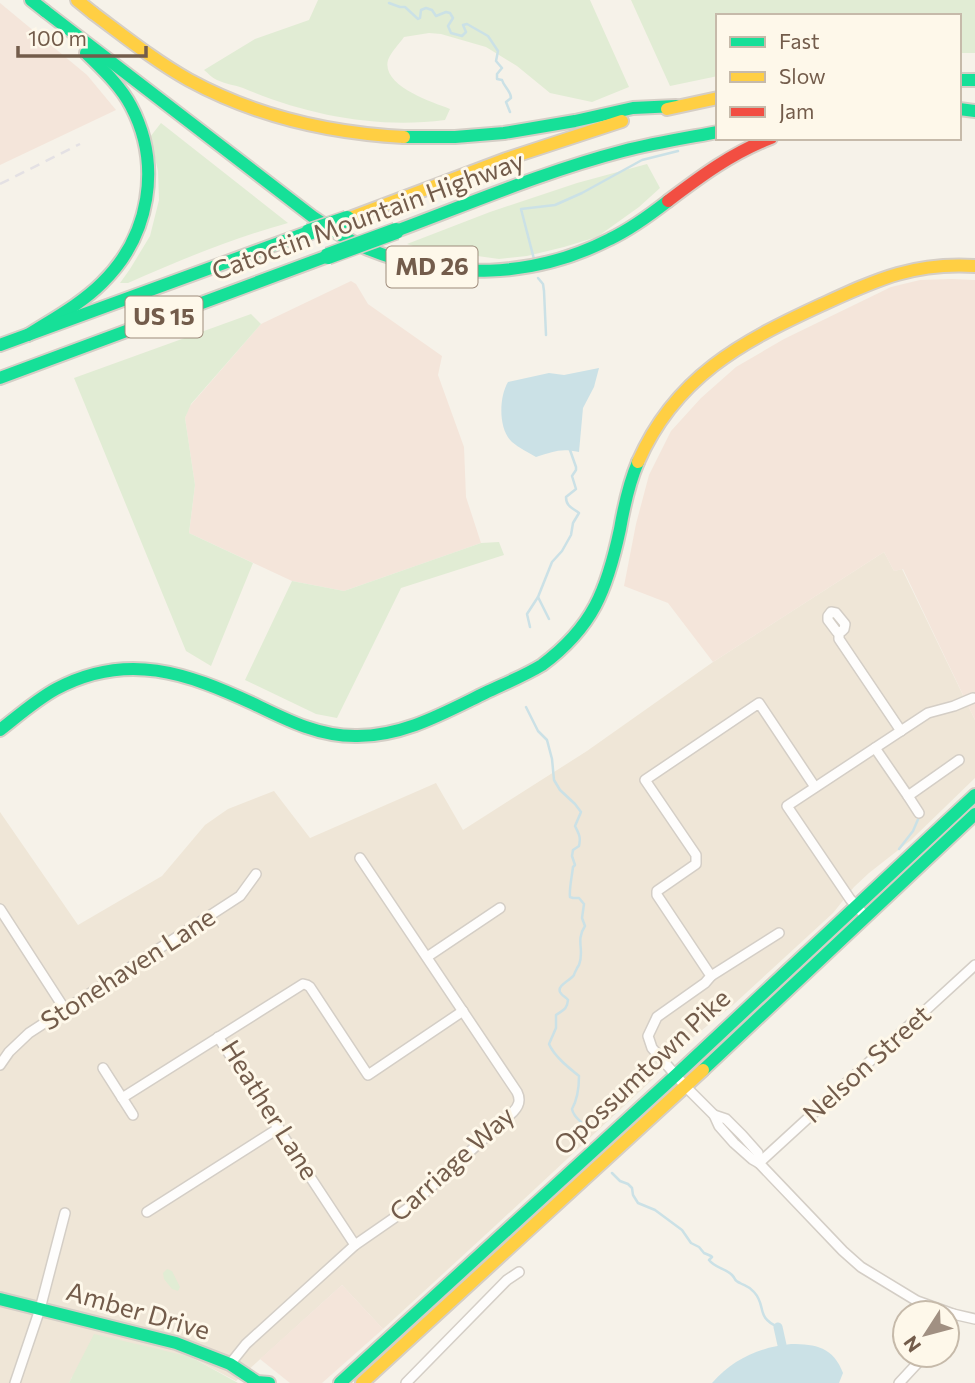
<svg xmlns="http://www.w3.org/2000/svg" width="975" height="1383" font-family="Commissioner,sans-serif">
	<rect width="100%" height="100%" fill="#f6f2e9"/>
	<!-- residential -->
	<path fill="#efe6d7" d="M884 552 894 571 902 569 975 720V778L911 840 869 873 854 887 833 913 733 1005 676 1051 653 1079 495 1226 383 1329 342 1285 236 1381 191 1357 72 1377 69 1383H0V812L78 925 162 876 205 825 228 809 274 791 310 838 436 783 463 830 587 751 713 662Z"/>
	<!-- commercial -->
	<g fill="#f4e5da">
		<path d="M0 3 87 75 116 110 0 165Z"/>
		<path d="M952 279 975 280V720L903 569 894 571 884 552 713 662 668 603 624 586 636 524 649 475 671 431 701 398 736 367 784 339 891 287 920 280Z"/>
		<path d="M351 281 356 284 368 304 442 356 438 375 464 447 466 497 481 543 344 591 292 581 189 533 195 485 185 418 189 407 261 324Z"/>
		<path d="M342 1285 383 1329 322 1383H290L260 1359Z"/>
	</g>
	<!-- green -->
	<g fill="#e1ecd4">
		<path d="M318 0H590L629 87 592 102 550 93 517 66 486 47 441 34 429 33 404 37C399 44 391 52 388 60 381 86 432 102 450 109L445 120C377 129 306 115 243 88 235 85 225 84 217 80 212 78 208 73 204 70L255 39 309 20Z"/>
		<path d="M631 0H975V53H959V16H718V76L670 86Z"/>
		<path d="M161 123 288 223C233 238 180 260 128 283H120L130 269 150 236 159 200 158 171 150 137Z"/>
		<path d="M647 164 660 188 639 207 597 237 564 247 527 256 499 259 420 248 407 244 490 212 577 183Z"/>
		<path d="M251 314 261 324 191 404 185 418 195 485 189 533 253 563 211 666 186 651 74 378Z"/>
		<path d="M499 542 504 555 401 588 337 718 316 714 245 680 292 581 344 591 481 543Z"/>
		<path d="M167 1269 172 1271 180 1287 178 1291 172 1289 164 1279 163 1273Z"/>
		<path d="M94 1334 191 1357 238 1383H69Z"/>
	</g>
	<!-- water -->
	<g fill="#cbe1e6">
		<path d="M599 368 594 387 583 408 579 452C559 448 554 452 536 457 528 452 519 448 512 442 498 429 499 397 508 382L549 373 564 375Z"/>
		<path d="M791 1344C816 1344 833 1347 843 1373L839 1383H712C733 1359 760 1347 791 1344Z"/>
	</g>
	<g fill="none" stroke-linecap="round" stroke-linejoin="round">
		<!-- stream -->
		<g stroke="#cbe1e6" stroke-width="2.5">
			<path d="M389 3 400 7H405L418 19 420 18 421 10 426 8 432 10 436 16 446 12 450 13 453 18 448 26 451 33 462 36 466 32 463 25 467 24 488 36 498 51 496 61 502 68 497 74V79L502 80C504 87 511 91 511 98L506 102 510 112"/>
			<path d="M534 259 521 209 555 205 582 193 642 160 678 151"/>
			<path d="M538 278 543 284 544 291 546 335"/>
			<path d="M538 597 549 619"/>
			<path d="M530 627 527 614 538 597 552 562 562 551 571 535 573 523 579 513C573 508 566 507 566 497L576 489 572 476 576 470V467L570 450"/>
			<path d="M526 707 538 731 547 740 552 759 554 780 560 790 575 804 581 812 575 826C579 834 581 837 579 846L573 850 572 856 575 865 573 867C572 876 569 889 570 897L573 898H579L584 904 582 918 585 926C575 941 585 950 579 965 578 966 574 974 574 975 571 980 557 985 560 992 562 996 566 997 568 1000 567 1010 563 1010 556 1015V1028L549 1044C554 1056 569 1068 579 1076 579 1087 577 1100 572 1109 574 1120 585 1122 589 1132"/>
			<path d="M899 849 913 831 919 817"/>
			<path d="M612 1173 620 1181 628 1184 632 1188 633 1195 638 1203 655 1210 682 1230 691 1243 699 1247 704 1253 711 1256 712 1257 709 1260C715 1268 725 1268 732 1275 737 1280 733 1280 740 1283 745 1286 749 1286 754 1292 767 1306 755 1317 778 1327"/>
		</g>
		<!-- canal -->
		<path stroke="#cbe1e6" stroke-width="9" d="M778 1327 782 1345"/>
		<!-- street casing -->
		<g stroke="#d4cec6" stroke-width="12">
			<g id="street">
				<path d="M831 612 836 613 845 624 844 629 842 631 837 632 828 620V616Z"/>
				<path d="M839 632V639L901 731"/>
				<path d="M875 748 908 796 959 760"/>
				<path d="M815 787 759 703 645 780 696 855V864L657 891V895L711 976 705 983 657 1017 648 1036 652 1048 686 1087 714 1115 719 1126 734 1143 752 1159 759 1163 843 1251 861 1267 917 1301 953 1314 947 1325"/>
				<path d="M908 796 919 813"/>
				<path d="M0 909 64 1008"/>
				<path d="M866 917 850 899 787 806 928 713 954 706 973 698"/>
				<path d="M427 957 500 908"/>
				<path d="M711 976 779 933"/>
				<path d="M218 1037 355 1245"/>
				<path d="M0 1065 9 1052 29 1033 240 896 256 874"/>
				<path d="M103 1068 133 1115"/>
				<path d="M122 1098 303 984 307 985 310 987 368 1075 463 1011"/>
				<path d="M714 1115 726 1119 742 1135 758 1153 759 1163"/>
				<path d="M759 1163 975 965"/>
				<path d="M147 1212 279 1128"/>
				<path d="M953 1314 975 1319"/>
				<path d="M230 1364 246 1344 355 1245 407 1209 513 1112C519 1106 521 1100 517 1092L360 858"/>
				<path d="M15 1383 40 1309 65 1213"/>
				<path d="M406 1383 507 1280 519 1272"/>
				<path d="M899 1383 925 1355"/>
			</g>
		</g>
		<!-- fast casing -->
		<g stroke="#d5cec6" stroke-width="16">
			<g id="fast">
				<path d="M31 0 45 11"/>
				<path d="M45 11 313 217C331 229 348 241 368 249 447 281 534 278 610 239 631 229 650 215 668 201"/>
				<path d="M959 80H975"/>
				<path d="M959 109 975 111"/>
				<path d="M404 137H455L504 133 575 121 633 108 676 106"/>
				<path d="M396 231C471 203 546 171 623 151 654 143 686 138 718 132"/>
				<path d="M28 335C53 319 81 304 102 283 150 236 162 165 131 106 120 85 102 69 86 53"/>
				<path d="M0 345 309 232"/>
				<path d="M0 378 328 256"/>
				<path d="M0 730C18 716 36 700 56 689 127 651 187 673 254 704 287 720 318 736 355 736 402 737 444 713 485 693 504 684 524 676 542 665 593 627 607 590 620 529 624 506 629 483 638 462"/>
				<path d="M703 1070 975 814"/>
				<path d="M0 1299 176 1343 230 1364 257 1382 269 1383"/>
				<path d="M340 1383 676 1075 975 795"/>
			</g>
		</g>
		<!-- slow casing -->
		<g stroke="#d5cec6" stroke-width="16">
			<g id="slow">
				<path d="M77 0 93 13"/>
				<path d="M93 13C124 36 155 61 189 80 255 116 329 133 404 137"/>
				<path d="M667 109 718 98"/>
				<path d="M347 219 506 159 622 121"/>
				<path d="M638 462C675 377 741 342 821 305 876 280 913 262 975 266"/>
				<path d="M362 1383 703 1070"/>
			</g>
		</g>
		<!-- jam casing -->
		<g stroke="#d5cec6" stroke-width="16">
			<path id="jam" d="M668 201C701 176 732 153 771 138"/>
		</g>
		<!-- street -->
		<use href="#street" stroke="#fefdfc" stroke-width="9"/>
		<!-- fast -->
		<use href="#fast" stroke="#16e098" stroke-width="12"/>
		<!-- slow -->
		<use href="#slow" stroke="#ffcf43" stroke-width="12"/>
		<!-- jam -->
		<use href="#jam" stroke="#f24e42" stroke-width="12"/>
		<!-- rail -->
		<path stroke="#e4e1e4" stroke-width="2.5" stroke-dasharray="10 7" stroke-linecap="butt" d="M0 184 80 144"/>
		<!-- fast-bridge casing -->
		<g stroke="#d5cdc5" stroke-width="19" stroke-linecap="butt">
			<g id="fast-bridge">
				<path d="M309 232 347 219"/>
				<path d="M328 256 396 231"/>
			</g>
		</g>
		<!-- fast-bridge -->
		<use href="#fast-bridge" stroke="#16e098" stroke-width="16"/>
	</g>
	<g text-anchor="middle" stroke-width="6" stroke-linejoin="round" paint-order="stroke">
		<!-- shield labels -->
		<g fill="#fef8ea" stroke="#9d8b7b" stroke-width="2">
			<rect x="386.5" y="246.5" width="91" height="41" rx="5"/>
			<rect x="125.5" y="296.5" width="77" height="41" rx="5"/>
		</g>
		<g font-size="24" font-weight="bold" fill="#735c4b">
			<text x="432" y="275">MD 26</text>
			<text x="164" y="325">US 15</text>
		</g>
		<!-- street labels -->
		<g font-size="26" fill="#735c4b" stroke="#fef8ea">
			<text transform="translate(368 216) rotate(-20)" y="9">Catoctin Mountain Highway</text>
			<text transform="translate(128 969) rotate(-33)" y="9">Stonehaven Lane</text>
			<text transform="translate(867 1064) rotate(-42)" y="9">Nelson Street</text>
			<text transform="translate(642 1072) rotate(-43)" y="9">Opossumtown Pike</text>
			<text transform="translate(270 1110) rotate(58)" y="9">Heather Lane</text>
			<text transform="translate(452 1164) rotate(-42)" y="9">Carriage Way</text>
			<text transform="translate(138 1311) rotate(16)" y="9">Amber Drive</text>
		</g>
	</g>
	<!-- legend -->
	<rect x="716" y="14" width="245" height="126" fill="#fef8ea" stroke="#c6baaa" stroke-width="2"/>
	<rect x="730" y="37" width="35" height="10" fill="#16e098" stroke="#c6baaa" stroke-width="2"/>
	<text x="779" y="49" font-size="21" fill="#735c4b">Fast</text>
	<rect x="730" y="72" width="35" height="10" fill="#ffcf43" stroke="#c6baaa" stroke-width="2"/>
	<text x="779" y="84" font-size="21" fill="#735c4b">Slow</text>
	<rect x="730" y="107" width="35" height="10" fill="#f24e42" stroke="#c6baaa" stroke-width="2"/>
	<text x="779" y="119" font-size="21" fill="#735c4b">Jam</text>
	<!-- north arrow -->
	<g transform="translate(926 1334) rotate(234)"><circle r="33" fill="#fef8ea" stroke="#c6baaa" stroke-width="2"/>
	<path d="M0-5L12 26L0 18L-12 26Z" fill="#a19082"/>
	<text y="-10" font-size="19" font-weight="bold" text-anchor="middle" fill="#735c4b">N</text>
	</g>
	<!-- scale -->
	<path d="M18 46v10h128v-10" fill="none" stroke="#735c4b" stroke-width="3.5"/>
	<text x="28" y="46" font-size="21" fill="#735c4b" stroke="#fef8ea" stroke-width="5" paint-order="stroke">100 m</text>
</svg>
